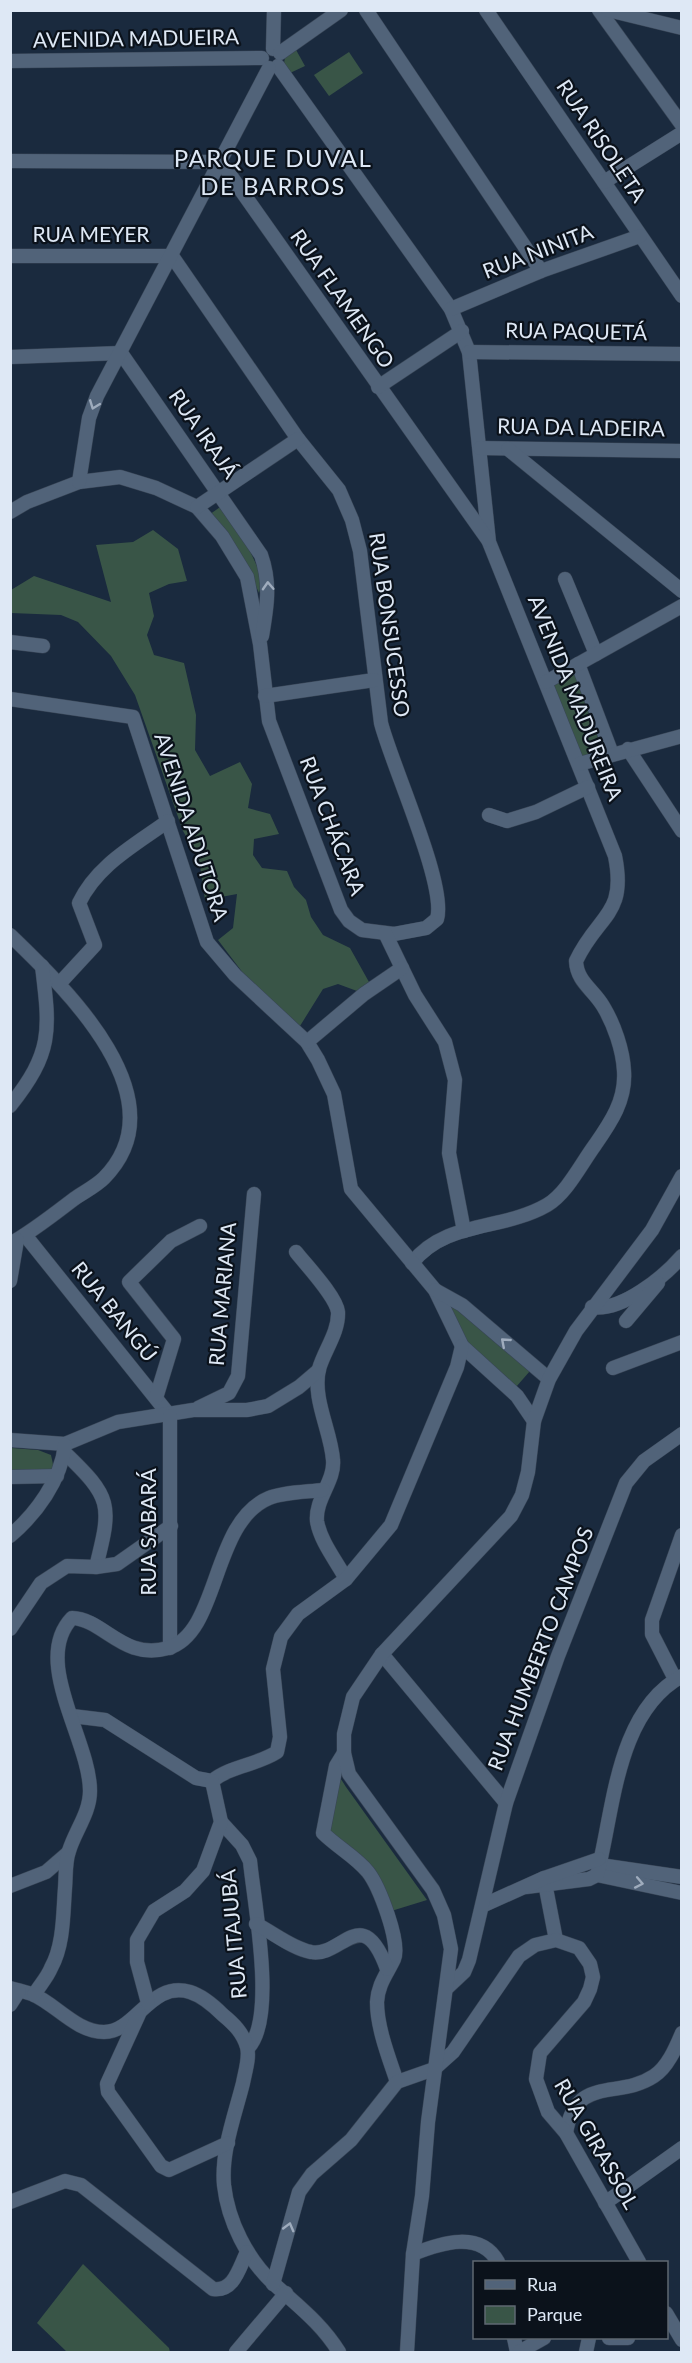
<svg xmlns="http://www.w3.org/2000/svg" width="692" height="2363" font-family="Lato,sans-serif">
	<rect width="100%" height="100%" fill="#1a2a3e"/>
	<!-- green -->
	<g fill="#395547">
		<path d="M295 48 305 66 290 73 284 63 286 52Z"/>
		<path d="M349 52 363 73 329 96 314 75Z"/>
		<path d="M223 505 242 534 263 579 259 593 241 554 206 517Z"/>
		<path d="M153 530 178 549 187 581 169 584 149 593 154 616 147 635 154 655 184 663 196 715 195 750 210 776 240 762 252 784 248 808 270 814 279 834 254 839 253 855 262 868 287 871 294 887 306 900 311 917 323 935 350 948 369 982 357 991 338 984 323 989 300 1026 246 977 218 940 233 928 237 894 205 900 199 859 183 831 135 695 111 656 78 622 61 615 11 613V590L34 576 111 602 96 545 133 542Z"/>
		<path d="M577 666 609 752 580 761 549 682Z"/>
		<path d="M447 1306 455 1308 530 1371 516 1387 465 1345Z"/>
		<path d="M11 1448 38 1450 51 1455 54 1469 49 1472H11Z"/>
		<path d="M339 1776 346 1787 427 1900 388 1912 380 1884 324 1828Z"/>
		<path d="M83 2264 169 2348 170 2352H67L37 2323Z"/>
	</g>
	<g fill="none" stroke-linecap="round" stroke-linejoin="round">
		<!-- minor casing -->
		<g stroke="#384556" stroke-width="15">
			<g id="minor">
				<path d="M366 10 541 271"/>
				<path d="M486 10 682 296"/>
				<path d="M599 10 682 125"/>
				<path d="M608 10 682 28"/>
				<path d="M273 49 274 10"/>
				<path d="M280 53 341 10"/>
				<path d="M10 61 262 58"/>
				<path d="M278 66 451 309 469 352 489 542 615 856C627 916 598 914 576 961 577 982 593 989 603 1006 614 1024 623 1050 624 1071 626 1100 611 1122 595 1145 581 1164 567 1193 547 1205 502 1231 446 1220 412 1263"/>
				<path d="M10 161 221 162 488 540"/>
				<path d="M604 182 682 133"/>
				<path d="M10 256H172L298 439 339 490 352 520 360 551 381 723C392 766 447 885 437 919L426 928 394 934 362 930 349 921 341 910 269 721 260 644 247 577 222 536 197 507 156 488 120 477 79 482 27 502 10 512"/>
				<path d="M451 309 541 271 640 236"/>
				<path d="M469 352 682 354"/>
				<path d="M10 357 121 353 261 555C271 583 267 607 262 636"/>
				<path d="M378 387 462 331"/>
				<path d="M480 448 682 451"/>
				<path d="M508 449 682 591"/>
				<path d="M79 482 89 418 97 396 269 68"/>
				<path d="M197 507 298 439"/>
				<path d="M565 579 596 654"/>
				<path d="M10 642 43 646"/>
				<path d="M578 664 612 754"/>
				<path d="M546 682 682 606"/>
				<path d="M265 696 374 680"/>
				<path d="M10 699 133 717 207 942 235 975 307 1042 318 1060 334 1094 351 1189 435 1290 462 1346 517 1396 534 1421"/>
				<path d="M628 749 682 831"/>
				<path d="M579 764 682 736"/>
				<path d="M489 815 507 821 536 812 588 787"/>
				<path d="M385 933 415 995 445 1042 455 1080 449 1153 464 1231"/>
				<path d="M10 935C65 988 182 1099 104 1178 96 1186 84 1192 74 1199 53 1215 33 1231 10 1244"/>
				<path d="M59 984 95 945 79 903C97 865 135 845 168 821"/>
				<path d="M307 1042 364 994 402 968"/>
				<path d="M10 1106C53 1052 50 1031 42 966"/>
				<path d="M25 1235 170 1416"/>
				<path d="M296 1252C306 1265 336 1296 338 1312 339 1332 324 1351 319 1369 312 1399 331 1431 333 1460 335 1481 315 1499 317 1521 320 1541 337 1562 346 1579"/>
				<path d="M10 1281 17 1240"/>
				<path d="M435 1290 462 1305 549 1379"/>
				<path d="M592 1307C621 1312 664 1277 682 1256"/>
				<path d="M626 1321 658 1283"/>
				<path d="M613 1368 682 1342"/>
				<path d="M156 1398 174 1339 129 1282 171 1241 200 1226"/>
				<path d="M198 1408 229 1393 238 1376 254 1194"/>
				<path d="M10 1440 65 1444 118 1422 193 1410H247L268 1406 299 1387 319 1370"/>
				<path d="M64 1452C112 1498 112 1504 96 1567"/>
				<path d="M10 1477 57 1476"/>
				<path d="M10 1536C36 1514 61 1480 65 1445"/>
				<path d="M10 1629 41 1583 67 1566 96 1567 117 1564 171 1526"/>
				<path d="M170 1648V1416"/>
				<path d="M382 1654 506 1803"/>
				<path d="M675 1679 652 1634V1620L682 1535"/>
				<path d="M72 1716 105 1720 196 1778 212 1781C230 1766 257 1765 277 1752L280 1737 273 1669 281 1637 298 1614 346 1579 391 1525 457 1367 462 1346"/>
				<path d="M344 1753 336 1766 323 1833C337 1847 356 1857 368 1872 379 1886 401 1943 394 1959 387 1974 378 1984 377 2002 377 2028 389 2058 397 2082"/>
				<path d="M221 1822 242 1845 250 1861C254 1903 277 2019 248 2048"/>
				<path d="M600 1865 682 1877"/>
				<path d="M597 1875 682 1893"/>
				<path d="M544 1878 556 1940"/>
				<path d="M10 1886 46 1872 68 1853"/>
				<path d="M526 1887 589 1879 597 1875C614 1810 616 1712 682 1676"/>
				<path d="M484 1905 544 1878 599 1859"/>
				<path d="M256 1924C272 1932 293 1949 311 1952 342 1958 362 1901 387 1969"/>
				<path d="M448 1987 464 1972 469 1960 506 1803 558 1656 626 1483 644 1461 682 1434"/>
				<path d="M10 1988C18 1990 25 1992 32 1994 56 2004 76 2032 104 2032 136 2032 151 1980 190 1992 203 1996 214 2006 223 2015 234 2024 243 2033 247 2047 250 2057 245 2072 243 2083 235 2115 221 2151 224 2185 228 2221 247 2259 274 2284 298 2306 322 2324 339 2352"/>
				<path d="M34 1995C39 1986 47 1978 51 1968 64 1945 63 1913 65 1888 66 1876 65 1862 69 1851 75 1831 90 1813 90 1791 90 1740 31 1661 72 1618 104 1619 123 1661 168 1648 220 1633 211 1522 269 1498 284 1492 306 1492 323 1490"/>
				<path d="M148 2003 137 1962V1940L154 1911 185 1891 203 1871 221 1822 212 1781"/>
				<path d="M10 2005 19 1991"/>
				<path d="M139 2014 107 2084 108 2092 161 2166 169 2170 228 2143"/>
				<path d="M566 2133C576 2074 618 2100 654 2076 668 2067 676 2047 682 2033"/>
				<path d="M10 2202 65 2181 81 2185 213 2289C234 2292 239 2268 247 2252"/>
				<path d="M605 2203 682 2148"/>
				<path d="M413 2254C441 2243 480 2230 498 2262"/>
				<path d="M273 2284 299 2192 312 2174 351 2140 397 2082 434 2069 453 2052 519 1956 535 1945 556 1940 579 1948 590 1964 593 1977 590 1989 584 2002 540 2053 536 2079 548 2112 566 2133 639 2262"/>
				<path d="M666 2313 682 2340"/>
				<path d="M514 2338 517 2352"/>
				<path d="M609 2338H628"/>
				<path d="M236 2352 286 2293"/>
				<path d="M407 2352 413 2254 422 2196 428 2122 451 1949 444 1915 433 1890 349 1774 344 1753V1734L353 1697 382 1654 511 1516 522 1495 528 1472 534 1421 549 1379 576 1331 652 1230 682 1176"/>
				<path d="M519 2352 544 2338"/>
				<path d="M586 2352 589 2338"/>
			</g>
		</g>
		<!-- minor -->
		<use href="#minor" stroke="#516379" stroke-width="14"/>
	</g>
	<!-- one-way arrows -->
	<defs><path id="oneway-chevron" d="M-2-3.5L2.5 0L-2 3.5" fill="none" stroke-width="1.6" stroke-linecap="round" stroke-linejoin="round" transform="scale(1.5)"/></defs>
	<g stroke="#9facbd">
		<use href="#oneway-chevron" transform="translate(94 405) rotate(111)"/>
		<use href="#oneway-chevron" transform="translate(268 586) rotate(-93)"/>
		<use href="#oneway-chevron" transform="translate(505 1342) rotate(-139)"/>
		<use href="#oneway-chevron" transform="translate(639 1883) rotate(11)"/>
		<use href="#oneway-chevron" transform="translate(289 2227) rotate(-75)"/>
	</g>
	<g text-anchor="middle" stroke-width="4.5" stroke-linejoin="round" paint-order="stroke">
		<!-- street labels -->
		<g font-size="21" fill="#dee8f5" stroke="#0b121b">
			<text transform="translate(136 39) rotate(-1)" y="7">AVENIDA MADUEIRA</text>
			<text transform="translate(601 141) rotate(56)" y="7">RUA RISOLETA</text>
			<text x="91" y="242">RUA MEYER</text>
			<text transform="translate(538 252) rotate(-21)" y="7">RUA NINITA</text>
			<text transform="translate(342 299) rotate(55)" y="7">RUA FLAMENGO</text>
			<text transform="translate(576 332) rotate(1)" y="7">RUA PAQUETÁ</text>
			<text transform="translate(581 428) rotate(1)" y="7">RUA DA LADEIRA</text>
			<text transform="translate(203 434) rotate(55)" y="7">RUA IRAJÁ</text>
			<text transform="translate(389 625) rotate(82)" y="7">RUA BONSUCESSO</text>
			<text transform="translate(575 698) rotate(68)" y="7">AVENIDA MADUREIRA</text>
			<text transform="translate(332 826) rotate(69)" y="7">RUA CHÁCARA</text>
			<text transform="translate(191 827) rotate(72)" y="7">AVENIDA ADUTORA</text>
			<text transform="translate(223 1294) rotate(-85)" y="7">RUA MARIANA</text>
			<text transform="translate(114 1312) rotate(51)" y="7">RUA BANGÚ</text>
			<text transform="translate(149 1532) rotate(-90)" y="7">RUA SABARÁ</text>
			<text transform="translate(541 1649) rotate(-69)" y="7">RUA HUMBERTO CAMPOS</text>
			<text transform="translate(234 1934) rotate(-95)" y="7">RUA ITAJUBÁ</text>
			<text transform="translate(596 2144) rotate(60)" y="7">RUA GIRASSOL</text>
		</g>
		<!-- quarter labels -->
		<g font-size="24" letter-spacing="1.5" fill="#dee8f5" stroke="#0b121b">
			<text x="273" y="167">PARQUE DUVAL<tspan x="273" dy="28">DE BARROS</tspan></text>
		</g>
	</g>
	<!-- border -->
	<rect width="692" height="2363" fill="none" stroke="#dee8f5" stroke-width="24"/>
	<!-- legend -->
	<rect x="473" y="2261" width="195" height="78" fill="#0b121b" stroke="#5f6872" stroke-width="1.5"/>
	<rect x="485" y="2280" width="30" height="9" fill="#516379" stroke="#5f6872" stroke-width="1.5"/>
	<text x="527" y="2291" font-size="18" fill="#dee8f5">Rua</text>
	<rect x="485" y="2306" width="30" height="18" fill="#395547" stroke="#5f6872" stroke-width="1.5"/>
	<text x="527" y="2321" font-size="18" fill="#dee8f5">Parque</text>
</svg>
